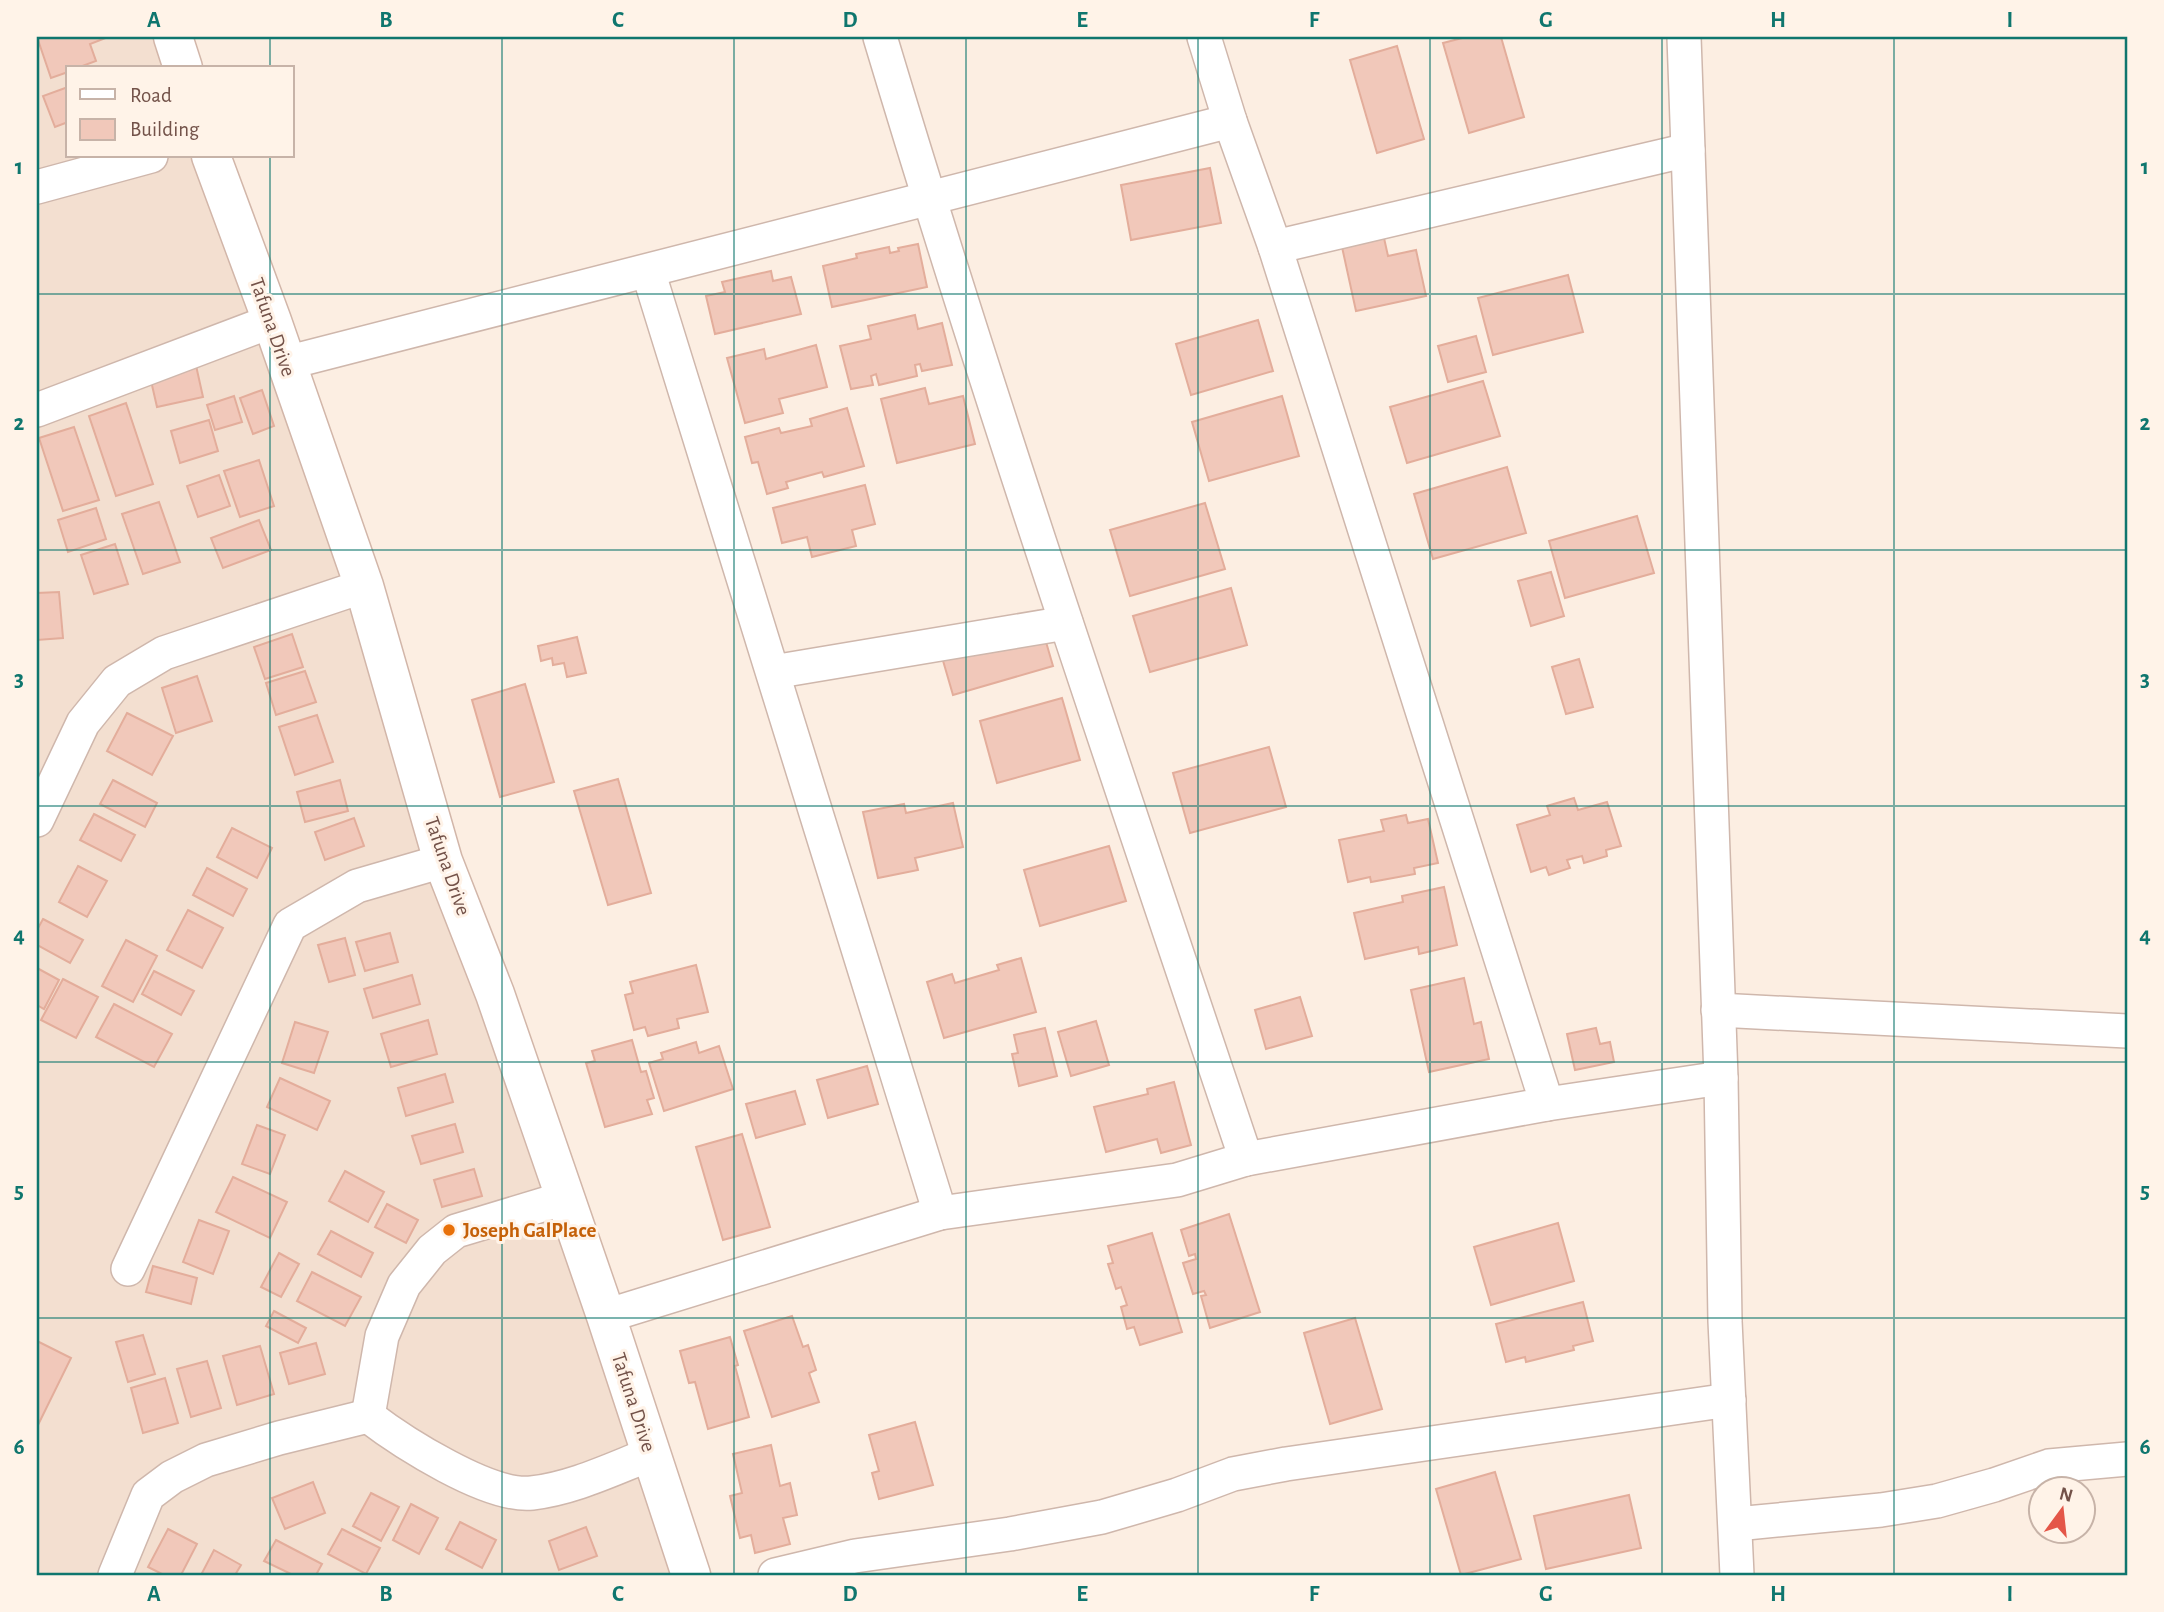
<svg xmlns="http://www.w3.org/2000/svg" width="2164" height="1612" font-family="'Alegreya Sans',sans-serif">
	<rect width="100%" height="100%" fill="#fceee2"/>
	<!-- residential -->
	<path fill="#f3dfd0" d="M37 37H172L182 68H68V156H212L688 1575H37Z"/>
	<!-- building -->
	<g fill="#f1c8ba" stroke="#e3ad9b" stroke-width="2">
		<path d="M37 37H108L90 44 96 61 77 68H68V72L51 78Z"/>
		<path d="M1466 37H1501L1524 117 1469 133 1443 43Z"/>
		<path d="M1397 46 1424 139 1377 153 1350 60Z"/>
		<path d="M68 87V122L55 127 43 96Z"/>
		<path d="M1210 168 1221 223 1131 240 1121 185Z"/>
		<path d="M1384 238 1388 256 1416 250 1426 296 1356 311 1342 247Z"/>
		<path d="M918 244 927 287 832 307 823 266 857 258 856 254 889 247 890 253 899 251 898 248Z"/>
		<path d="M771 271 773 281 791 277 801 314 715 334 706 296 725 292 722 282Z"/>
		<path d="M1568 275 1583 332 1493 355 1478 298Z"/>
		<path d="M915 315 918 329 942 323 952 365 922 371 920 364 915 365 917 376 879 385 876 374 871 376 873 385 851 389 840 346 871 339 868 326Z"/>
		<path d="M1258 320 1273 371 1191 395 1176 344Z"/>
		<path d="M1476 336 1486 372 1448 382 1438 346Z"/>
		<path d="M816 345 827 387 779 399 783 413 745 423 727 358 764 349 766 359Z"/>
		<path d="M195 361 203 397 157 407 149 372Z"/>
		<path d="M1483 381 1500 436 1407 463 1390 407Z"/>
		<path d="M925 388 929 404 963 396 975 444 897 463 881 399Z"/>
		<path d="M262 390 274 426 253 434 240 398Z"/>
		<path d="M234 396 242 422 215 430 207 405Z"/>
		<path d="M1282 396 1299 456 1209 481 1192 422Z"/>
		<path d="M126 403 153 484 116 496 89 416Z"/>
		<path d="M847 408 864 466 824 477 822 472 786 482 788 488 767 494 758 462 752 463 745 437 779 428 781 433 812 426 810 419Z"/>
		<path d="M209 420 218 451 180 463 171 431Z"/>
		<path d="M74 427 99 500 63 511 39 438Z"/>
		<path d="M259 460 274 506 240 517 224 471Z"/>
		<path d="M1507 467 1526 533 1433 559 1414 494Z"/>
		<path d="M219 475 230 506 198 517 187 486Z"/>
		<path d="M865 485 875 524 852 530 856 546 812 557 807 537 782 543 773 508Z"/>
		<path d="M159 502 180 562 143 574 122 514Z"/>
		<path d="M1205 503 1225 569 1130 596 1110 530Z"/>
		<path d="M96 508 106 539 68 552 58 520Z"/>
		<path d="M1637 516 1654 573 1565 598 1549 541Z"/>
		<path d="M259 520 271 550 223 568 211 538Z"/>
		<path d="M115 544 128 584 94 594 81 555Z"/>
		<path d="M1551 572 1564 616 1531 626 1518 581Z"/>
		<path d="M1231 588 1247 645 1150 672 1133 616Z"/>
		<path d="M59 592 63 638 37 640V593Z"/>
		<path d="M1037 611 1053 666 953 695 937 640Z"/>
		<path d="M292 634 303 667 265 679 254 647Z"/>
		<path d="M577 637 586 673 567 677 564 663 553 665 552 658 541 661 538 646Z"/>
		<path d="M1579 659 1593 707 1566 714 1552 667Z"/>
		<path d="M305 671 316 702 276 715 266 683Z"/>
		<path d="M197 676 212 721 176 733 162 688Z"/>
		<path d="M525 684 554 782 500 797 472 700Z"/>
		<path d="M1062 698 1080 760 997 783 980 721Z"/>
		<path d="M127 713 173 736 152 775 107 751Z"/>
		<path d="M317 715 333 762 295 775 279 727Z"/>
		<path d="M1269 747 1286 807 1190 833 1173 773Z"/>
		<path d="M618 779 651 893 608 905 574 791Z"/>
		<path d="M113 780 157 803 145 827 100 804Z"/>
		<path d="M340 780 348 811 305 822 297 792Z"/>
		<path d="M1574 798 1578 810 1607 802 1621 846 1606 850 1607 856 1584 863 1582 856 1567 860 1570 868 1549 875 1546 867 1531 872 1517 825 1550 815 1547 806Z"/>
		<path d="M953 803 963 847 915 858 918 870 878 878 863 812 904 804 906 813Z"/>
		<path d="M94 814 135 835 121 861 80 840Z"/>
		<path d="M1406 815 1408 823 1428 819 1438 863 1414 868 1415 874 1371 882 1370 877 1348 882 1339 840 1384 831 1381 820Z"/>
		<path d="M354 818 364 846 325 860 315 832Z"/>
		<path d="M232 828 272 848 257 878 217 857Z"/>
		<path d="M1109 846 1126 901 1040 926 1024 870Z"/>
		<path d="M78 866 107 881 87 917 59 902Z"/>
		<path d="M207 868 247 889 233 916 193 895Z"/>
		<path d="M1444 887 1457 945 1419 954 1418 947 1365 959 1354 913 1403 902 1402 896Z"/>
		<path d="M188 910 223 928 202 968 167 950Z"/>
		<path d="M43 919 83 940 70 963 37 945V930Z"/>
		<path d="M390 933 398 962 365 971 356 942Z"/>
		<path d="M345 938 355 975 329 982 318 945Z"/>
		<path d="M126 940 157 956 133 1002 102 986Z"/>
		<path d="M1021 958 1036 1012 944 1038 927 982 952 974 955 983 999 970 997 965Z"/>
		<path d="M696 965 708 1012 677 1019 679 1028 648 1036 645 1027 634 1030 625 995 633 993 630 982Z"/>
		<path d="M37 968 59 980 44 1009 37 1005Z"/>
		<path d="M154 971 194 991 181 1015 142 994Z"/>
		<path d="M412 975 420 1004 373 1018 364 989Z"/>
		<path d="M1464 978 1474 1024 1481 1022 1489 1059 1429 1072 1411 990Z"/>
		<path d="M63 979 98 997 76 1038 41 1020Z"/>
		<path d="M1300 997 1312 1036 1266 1049 1255 1010Z"/>
		<path d="M114 1004 172 1034 154 1067 96 1037Z"/>
		<path d="M428 1020 437 1054 391 1067 381 1034Z"/>
		<path d="M1096 1021 1109 1065 1071 1076 1058 1032Z"/>
		<path d="M295 1022 328 1032 314 1073 282 1063Z"/>
		<path d="M1045 1028 1057 1076 1019 1086 1012 1054 1018 1053 1014 1035Z"/>
		<path d="M1596 1028 1600 1044 1610 1042 1614 1062 1575 1070 1567 1034Z"/>
		<path d="M632 1040 641 1072 646 1071 654 1098 647 1100 652 1114 605 1127 586 1063 595 1061 592 1051Z"/>
		<path d="M696 1042 699 1053 719 1046 733 1089 664 1111 649 1063 663 1059 661 1053Z"/>
		<path d="M867 1066 878 1104 828 1118 817 1080Z"/>
		<path d="M445 1074 453 1102 406 1116 398 1088Z"/>
		<path d="M280 1078 330 1101 317 1130 267 1107Z"/>
		<path d="M1174 1082 1191 1145 1161 1153 1157 1139 1106 1152 1094 1107 1148 1094 1147 1089Z"/>
		<path d="M795 1091 805 1124 756 1138 746 1104Z"/>
		<path d="M455 1124 463 1152 421 1164 412 1136Z"/>
		<path d="M257 1125 285 1135 270 1174 242 1164Z"/>
		<path d="M742 1134 770 1227 723 1240 696 1147Z"/>
		<path d="M474 1169 482 1196 442 1207 434 1180Z"/>
		<path d="M345 1171 384 1192 368 1222 329 1201Z"/>
		<path d="M233 1177 287 1202 270 1238 216 1212Z"/>
		<path d="M387 1204 418 1220 406 1243 375 1227Z"/>
		<path d="M1229 1214 1260 1312 1210 1328 1201 1296 1206 1295 1204 1291 1193 1294 1183 1263 1196 1259 1195 1254 1189 1256 1181 1230Z"/>
		<path d="M199 1220 229 1231 213 1274 183 1262Z"/>
		<path d="M1558 1223 1574 1281 1491 1305 1474 1247Z"/>
		<path d="M331 1231 373 1253 361 1277 318 1254Z"/>
		<path d="M1152 1233 1182 1332 1140 1345 1134 1327 1127 1329 1121 1307 1127 1305 1121 1287 1116 1289 1108 1264 1113 1263 1108 1246Z"/>
		<path d="M279 1253 299 1264 281 1297 261 1287Z"/>
		<path d="M153 1266 197 1278 191 1304 146 1292Z"/>
		<path d="M312 1272 361 1297 345 1326 297 1301Z"/>
		<path d="M1583 1302 1593 1341 1573 1346 1574 1350 1526 1362 1525 1357 1506 1362 1496 1324Z"/>
		<path d="M274 1311 306 1328 298 1343 266 1326Z"/>
		<path d="M792 1316 803 1347 808 1345 816 1370 809 1373 819 1402 772 1417 744 1331Z"/>
		<path d="M1355 1318 1382 1409 1330 1424 1304 1333Z"/>
		<path d="M143 1335 155 1374 128 1382 116 1342Z"/>
		<path d="M730 1337 738 1365 735 1366 749 1417 708 1429 695 1382 689 1383 680 1351Z"/>
		<path d="M37 1341 71 1358 37 1427Z"/>
		<path d="M316 1343 325 1374 289 1384 280 1353Z"/>
		<path d="M260 1346 274 1394 237 1405 223 1356Z"/>
		<path d="M207 1361 221 1408 191 1417 177 1369Z"/>
		<path d="M165 1378 178 1423 143 1433 131 1388Z"/>
		<path d="M915 1422 933 1485 879 1499 872 1473 879 1471 869 1435Z"/>
		<path d="M771 1445 780 1486 790 1483 797 1515 783 1518 790 1544 755 1553 751 1535 740 1538 730 1496 742 1493 733 1454Z"/>
		<path d="M1495 1472 1521 1559 1461 1575 1436 1489Z"/>
		<path d="M313 1482 325 1513 285 1529 272 1498Z"/>
		<path d="M371 1493 399 1507 381 1541 353 1526Z"/>
		<path d="M1629 1495 1641 1548 1546 1569 1534 1516Z"/>
		<path d="M411 1504 438 1518 419 1554 393 1540Z"/>
		<path d="M460 1522 496 1540 482 1568 446 1549Z"/>
		<path d="M586 1527 597 1556 559 1570 549 1541Z"/>
		<path d="M168 1529 197 1544 181 1575H164L148 1567Z"/>
		<path d="M342 1529 380 1548 366 1574 328 1554Z"/>
		<path d="M276 1540 322 1564 316 1575H293L264 1561Z"/>
		<path d="M214 1550 241 1565 235 1575H201Z"/>
	</g>
	<g fill="none" stroke-linecap="round" stroke-linejoin="round">
		<!-- minor casing -->
		<g stroke="#cfb7ac" stroke-width="36">
			<g id="minor">
				<path d="M880 37C993 414 1121 786 1246 1159"/>
				<path d="M1204 37 1230 121 1275 247 1547 1104"/>
				<path d="M1684 37 1721 1078 1725 1321 1737 1575"/>
				<path d="M37 187 151 156"/>
				<path d="M1275 247 1688 150"/>
				<path d="M648 271 940 1213"/>
				<path d="M286 363 1230 121"/>
				<path d="M37 410 272 321"/>
				<path d="M773 672 1066 623"/>
				<path d="M37 820 83 723 117 681 164 653 364 586"/>
				<path d="M1718 1010 2127 1031"/>
				<path d="M128 1269 290 925 357 886 443 861"/>
				<path d="M606 1316 940 1213 1177 1180 1246 1159 1547 1104 1721 1078"/>
				<path d="M368 1416 382 1336 404 1285 432 1250 456 1231 565 1198"/>
				<path d="M368 1416C402 1442 489 1498 532 1493 574 1488 612 1469 651 1454"/>
				<path d="M1736 1524 1881 1510 1937 1501 1994 1485 2049 1466 2127 1459"/>
				<path d="M115 1575 148 1495 172 1477 206 1460 279 1438 368 1416"/>
				<path d="M775 1575 855 1556 1010 1534 1102 1517 1177 1495 1233 1474 1286 1464 1729 1400"/>
			</g>
		</g>
		<!-- secondary casing -->
		<g stroke="#d2b6a9" stroke-width="41">
			<g id="secondary">
				<path d="M173 37 183 68"/>
				<path d="M211 156 272 321 364 586 443 861 495 994 606 1316 691 1575"/>
			</g>
		</g>
		<!-- minor -->
		<use href="#minor" stroke="#fff" stroke-width="33"/>
		<!-- secondary -->
		<use href="#secondary" stroke="#fff" stroke-width="38"/>
	</g>
	<!-- grid -->
	<path fill="none" stroke="#0f766e" stroke-width="2" stroke-opacity="0.55" d="M270 37V68M502 37V1575M734 37V1575M966 37V1575M1198 37V1575M1430 37V1575M1662 37V1575M1894 37V1575M270 156V1575M37 294H2127M37 550H2127M37 806H2127M37 1062H2127M37 1318H2127"/>
	<!-- markers -->
	<circle fill="#e8710a" stroke="#fff3e8" stroke-width="2.5" cx="449" cy="1230" r="7"/>
	<g text-anchor="middle" stroke-width="6" stroke-linejoin="round" paint-order="stroke">
		<!-- street labels -->
		<g font-size="21" fill="#735249" stroke="#fff3e8">
			<text transform="translate(273 327) rotate(71)" y="7">Tafuna Drive</text>
			<text transform="translate(448 866) rotate(71)" y="7">Tafuna Drive</text>
			<text transform="translate(634 1402) rotate(72)" y="7">Tafuna Drive</text>
		</g>
		<!-- food labels -->
		<g font-size="21" font-weight="bold" fill="#c56008" stroke="#fff3e8" text-anchor="start">
			<text x="463" y="1237">Joseph GalPlace</text>
		</g>
	</g>
	<!-- border -->
	<rect width="2164" height="1612" fill="none" stroke="#fff3e8" stroke-width="77"/>
	<!-- legend -->
	<rect x="66" y="66" width="228" height="91" fill="#fff3e8" stroke="#c7b3a8" stroke-width="2"/>
	<rect x="80" y="89" width="35" height="10" fill="#ffffff" stroke="#c7b3a8" stroke-width="2"/>
	<text x="130" y="102" font-size="21" fill="#735249">Road</text>
	<rect x="80" y="119" width="35" height="21" fill="#f1c8ba" stroke="#c7b3a8" stroke-width="2"/>
	<text x="130" y="136" font-size="21" fill="#735249">Building</text>
	<!-- north arrow -->
	<g transform="translate(2062 1510) rotate(15)"><circle r="33" fill="#fff3e8" stroke="#c7b3a8" stroke-width="2"/>
	<path d="M0-5L12 26L0 18L-12 26Z" fill="#e45648"/>
	<text y="-10" font-size="19" font-weight="bold" text-anchor="middle" fill="#735249">N</text>
	</g>
	<rect x="38" y="38" width="2088" height="1536" fill="none" stroke="#0f766e" stroke-width="2.5"/>
	<g font-size="23" text-anchor="middle" font-weight="bold" fill="#0f766e">
		<text x="154" y="27">A</text>
		<text x="386" y="27">B</text>
		<text x="618" y="27">C</text>
		<text x="850" y="27">D</text>
		<text x="1082" y="27">E</text>
		<text x="1314" y="27">F</text>
		<text x="1546" y="27">G</text>
		<text x="1778" y="27">H</text>
		<text x="2010" y="27">I</text>
		<text x="19" y="174">1</text>
		<text x="2145" y="174">1</text>
		<text x="19" y="430">2</text>
		<text x="2145" y="430">2</text>
		<text x="19" y="686">3</text>
		<text x="2145" y="686">3</text>
		<text x="19" y="942">4</text>
		<text x="2145" y="942">4</text>
		<text x="19" y="1198">5</text>
		<text x="2145" y="1198">5</text>
		<text x="19" y="1454">6</text>
		<text x="2145" y="1454">6</text>
		<text x="154" y="1601">A</text>
		<text x="386" y="1601">B</text>
		<text x="618" y="1601">C</text>
		<text x="850" y="1601">D</text>
		<text x="1082" y="1601">E</text>
		<text x="1314" y="1601">F</text>
		<text x="1546" y="1601">G</text>
		<text x="1778" y="1601">H</text>
		<text x="2010" y="1601">I</text>
	</g>
</svg>
